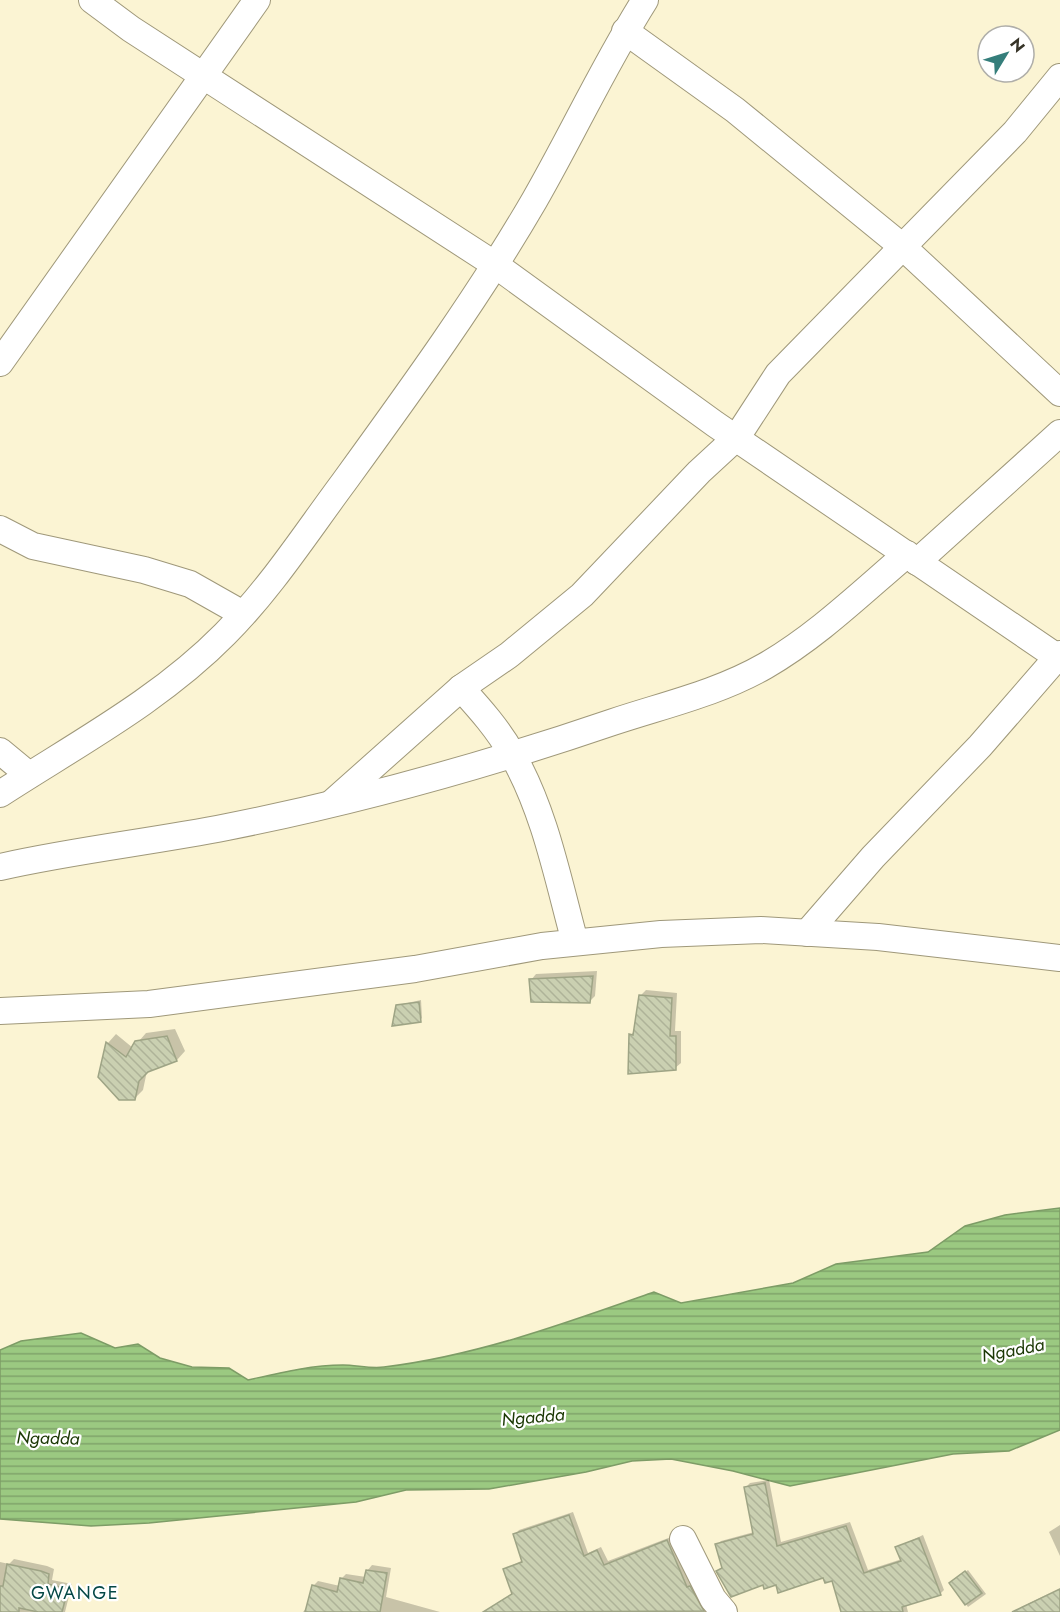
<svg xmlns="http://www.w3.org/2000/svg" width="1060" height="1612" font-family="Jost,sans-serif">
	<defs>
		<pattern id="water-rules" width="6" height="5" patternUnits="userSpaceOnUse" patternTransform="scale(1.5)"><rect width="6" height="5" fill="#9bc981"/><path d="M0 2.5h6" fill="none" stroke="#7fa46a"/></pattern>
		<pattern id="building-back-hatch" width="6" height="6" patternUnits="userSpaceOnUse" patternTransform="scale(1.5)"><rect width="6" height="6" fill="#cad0b1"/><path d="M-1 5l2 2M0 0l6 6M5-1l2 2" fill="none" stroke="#aeb398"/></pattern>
	</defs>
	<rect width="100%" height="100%" fill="#fbf4d3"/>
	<!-- water -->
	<path fill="url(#water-rules)" stroke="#7d9c66" stroke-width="1.5" d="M1060 1208V1430L1009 1451 953 1454 790 1486 733 1471 671 1459 632 1461 586 1472 489 1489 406 1490 356 1502 149 1523 91 1526 0 1519V1350L21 1341 81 1333 115 1348 138 1344 160 1358 192 1367 229 1368 248 1380C279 1373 311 1365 343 1365 356 1365 371 1369 384 1367 476 1356 566 1323 654 1292L681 1303 793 1283 836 1264 928 1252 965 1226 1005 1215Z"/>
	<!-- shadow -->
	<g fill="#0003">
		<path d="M597 971 595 996 589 1002 531 980 536 974Z"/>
		<path d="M646 990 677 993 675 1031H681V1063L675 1068 631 1035 635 1030 640 996Z"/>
		<path d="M421 1000 422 1018 420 1020 398 1005Z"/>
		<path d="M175 1029 185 1051 177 1060 147 1071 143 1090 134 1099 100 1077 108 1043 116 1034 133 1048 146 1033Z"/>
		<path d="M769 1480 781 1542 850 1522 868 1570 902 1559 897 1547 923 1535 944 1590 940 1594 906 1604 908 1612H843L833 1579 824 1576 764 1583 718 1571 723 1566 717 1545 721 1541 754 1532 746 1487 750 1483Z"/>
		<path d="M573 1512 588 1553 601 1547 608 1561 671 1537 710 1612H496L493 1607 513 1593 505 1569 523 1560 515 1535 519 1530Z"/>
		<path d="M1060 1525V1556L1049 1532Z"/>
		<path d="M14 1559 47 1566 54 1569 52 1580 72 1584 65 1612H0V1562L9 1564Z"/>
		<path d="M372 1565 391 1568 386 1597 440 1612H303L308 1606 313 1586 318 1581 340 1586 341 1579 346 1574 366 1577 367 1571Z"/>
		<path d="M968 1570 986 1594 968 1607 951 1583Z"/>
		<path d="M1060 1588V1612L1017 1611 1021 1607Z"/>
	</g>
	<!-- building -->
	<g fill="url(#building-back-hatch)" stroke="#9ea485" stroke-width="1.5">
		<path d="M593 976 590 1003 531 1002 529 979Z"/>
		<path d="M639 995 672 998 670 1036H676V1070L628 1074 629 1034 633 1035Z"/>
		<path d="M419 1002 421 1022 392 1026 396 1005Z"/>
		<path d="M167 1036 177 1061 148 1072 139 1081 135 1100H119L98 1077 106 1042 126 1057 135 1041Z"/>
		<path d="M765 1483 777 1546 846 1526 864 1573 901 1561 895 1547 919 1538 941 1595 902 1607 903 1612H841L832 1581 825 1583 823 1578 778 1593 776 1585 764 1589 763 1585 731 1597 716 1571 722 1568 715 1544 753 1534 744 1487Z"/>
		<path d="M569 1515 584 1556 597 1550 604 1565 667 1540 687 1587 690 1586 704 1611 483 1612 512 1594 503 1569 522 1562 513 1534Z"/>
		<path d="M7 1564 41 1571 49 1574 48 1584 68 1589 62 1612H38L19 1608V1612H0V1586H3Z"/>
		<path d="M366 1570 387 1573 380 1612H305L312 1585 337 1592 340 1578 363 1583Z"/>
		<path d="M965 1571 982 1593 965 1605 949 1583Z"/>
		<path d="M1060 1589V1612H1012Z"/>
	</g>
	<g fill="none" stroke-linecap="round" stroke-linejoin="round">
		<!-- minor casing -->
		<g stroke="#9f987a" stroke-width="28">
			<g id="minor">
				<path d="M92 0 131 29 494 264 715 424 1060 659"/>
				<path d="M625 31 735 110 904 248 1060 393"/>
				<path d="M0 363 257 0"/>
				<path d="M0 529 33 546 144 570 190 584 243 614"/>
				<path d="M917 562 1060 433"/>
				<path d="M461 688C480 709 498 729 512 754 545 811 558 880 575 942"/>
				<path d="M0 751 29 775"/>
				<path d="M0 794C77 744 160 700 225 634 270 589 306 533 344 482 410 391 477 299 534 201 572 135 604 65 645 0"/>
				<path d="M333 802 461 688 509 655 582 595 699 472 737 437 778 374 1015 132 1060 77"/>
				<path d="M0 867C75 850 151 842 227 827 358 801 487 765 613 722 664 705 718 693 765 666 817 636 861 593 907 554"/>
				<path d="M807 933 873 857 980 746 1060 654"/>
				<path d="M0 1011 149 1004 415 969 542 946 661 934 761 930 878 937 1060 958"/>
				<path d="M683 1539 713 1599 724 1612"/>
			</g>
		</g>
		<!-- minor -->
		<use href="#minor" stroke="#fff" stroke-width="26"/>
	</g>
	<g text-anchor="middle" stroke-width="4.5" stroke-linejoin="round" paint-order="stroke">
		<!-- water labels -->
		<g font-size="18" font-style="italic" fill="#1b3804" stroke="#fff">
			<text transform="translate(1013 1350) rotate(-11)" y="6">Ngadda</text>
			<text transform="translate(533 1417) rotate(-5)" y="6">Ngadda</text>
			<text transform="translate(48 1438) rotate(1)" y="6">Ngadda</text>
		</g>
		<!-- neighbourhood labels -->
		<g font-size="18" letter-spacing="1.5" fill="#054846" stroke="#fff">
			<text x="75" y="1599">GWANGE</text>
		</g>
	</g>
	<!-- north arrow -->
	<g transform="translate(1006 54) rotate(52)"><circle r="28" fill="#ffffff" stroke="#afaea9" stroke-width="1.5"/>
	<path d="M0-4.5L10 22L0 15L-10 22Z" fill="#357e7b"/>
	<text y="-9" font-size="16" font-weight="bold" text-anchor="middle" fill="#373428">N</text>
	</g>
</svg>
